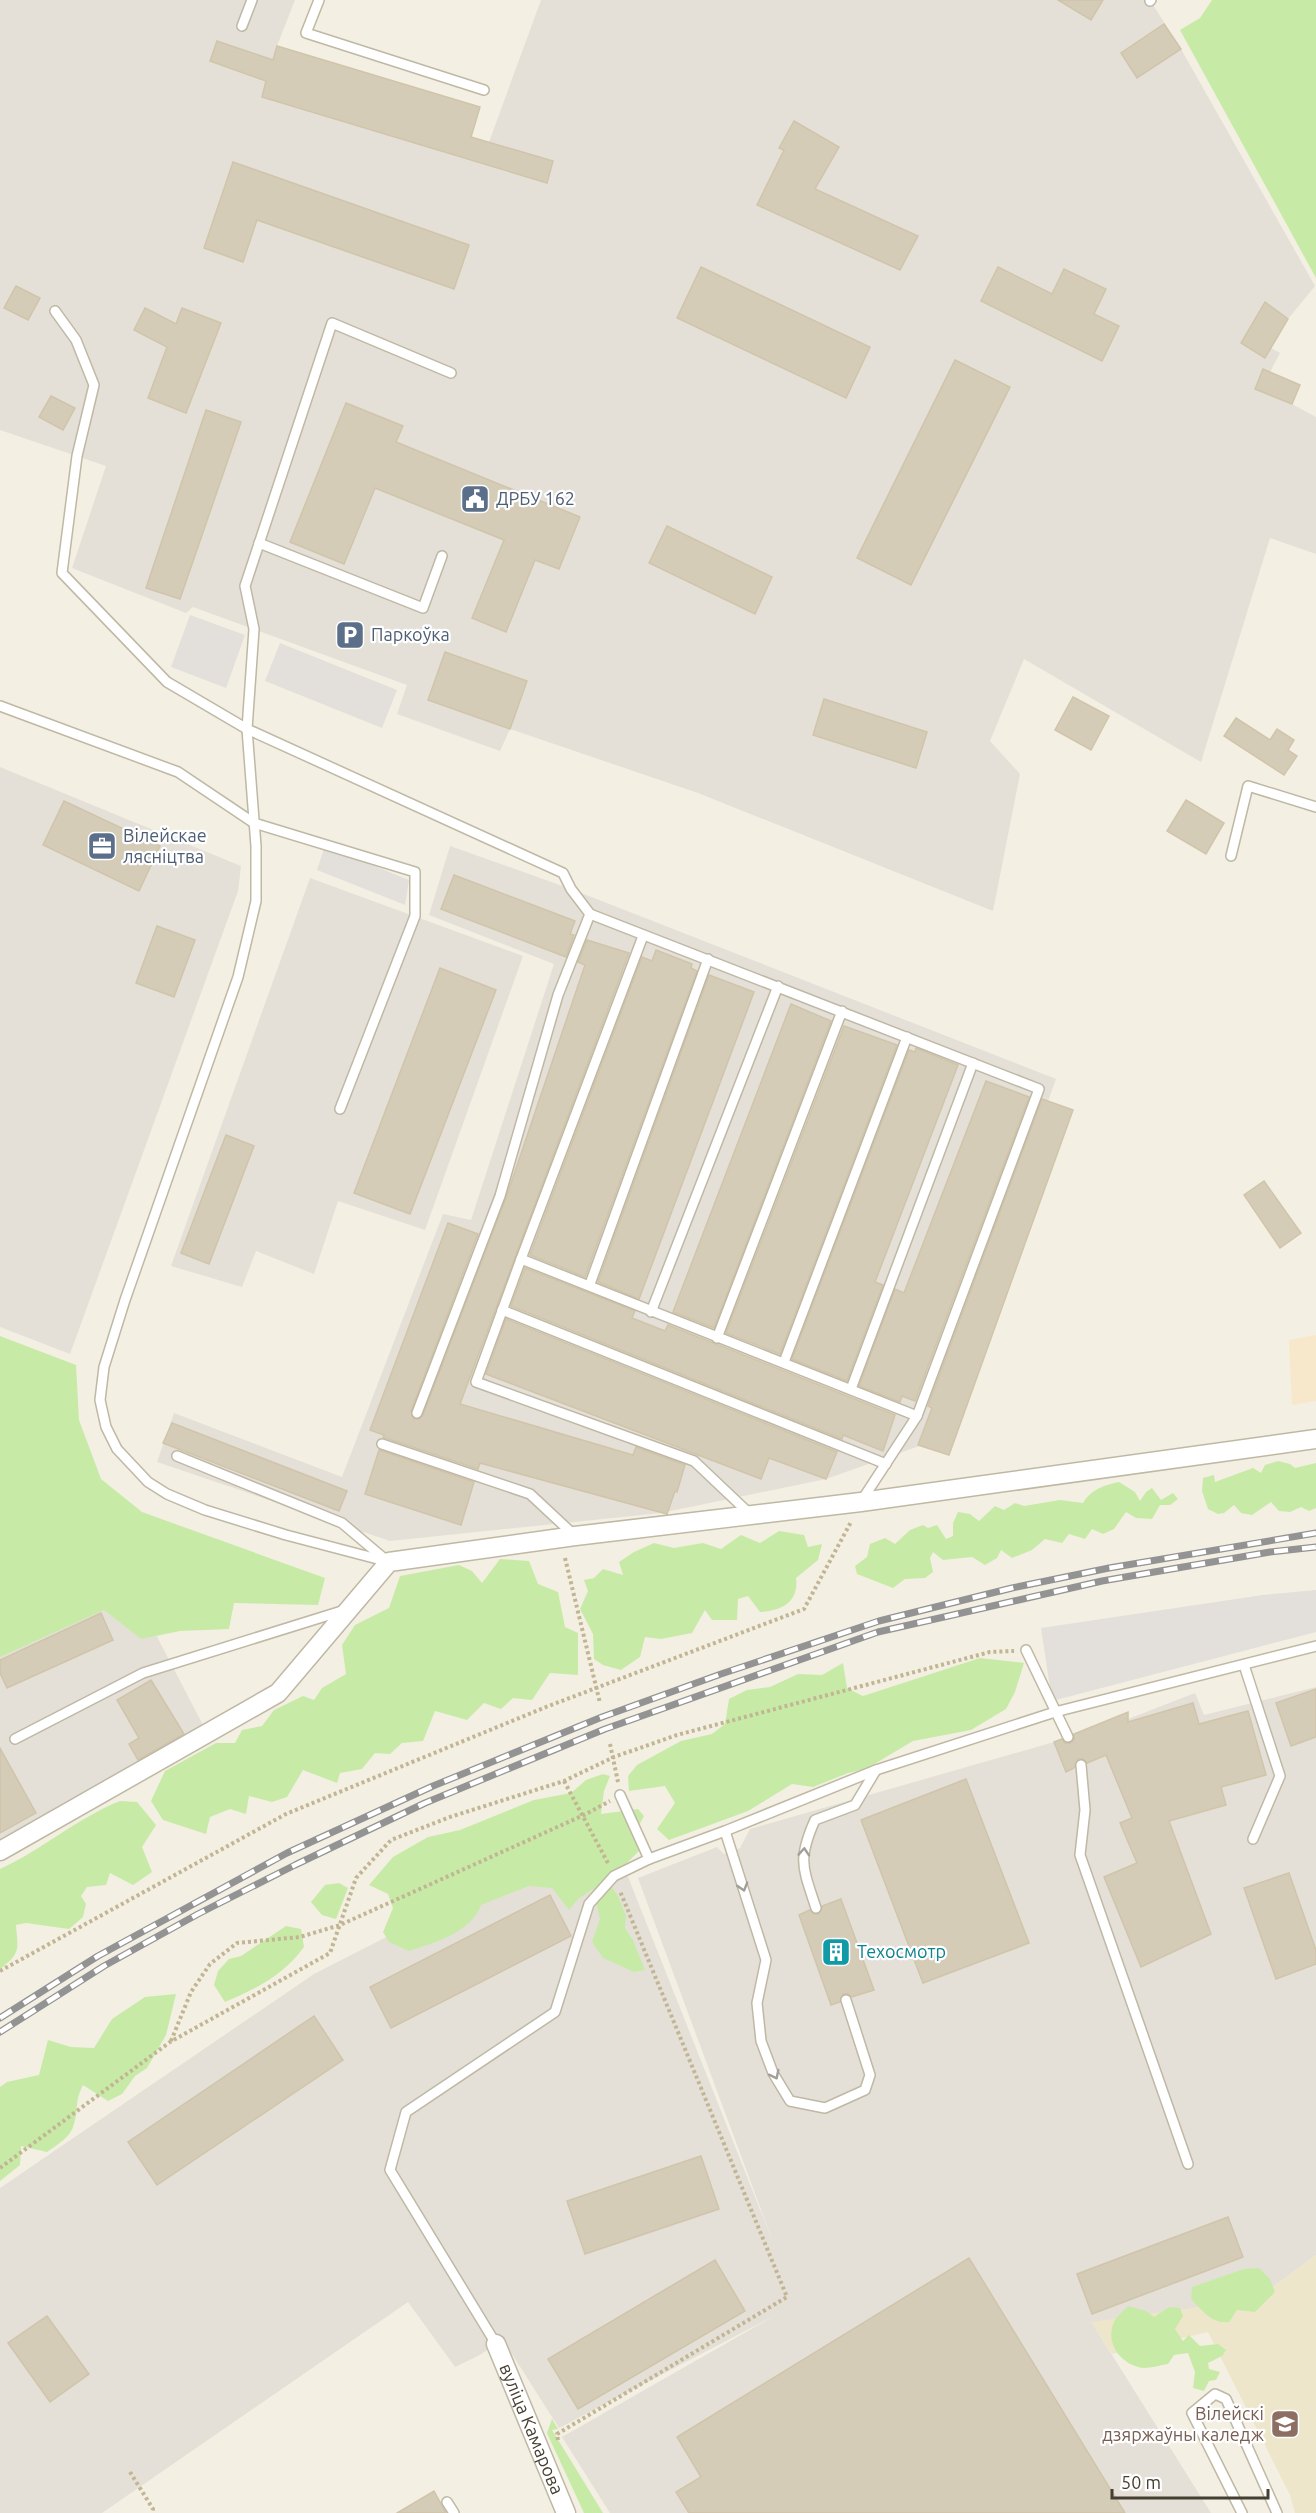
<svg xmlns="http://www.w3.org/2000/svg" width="1316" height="2513" font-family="Ubuntu,sans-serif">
	<rect width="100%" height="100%" fill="#f3efe2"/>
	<!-- commercial -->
	<path fill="#f7e8cb" d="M1316 1335V1401L1292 1405 1289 1340Z"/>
	<!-- industrial -->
	<g fill="#e4e0d8">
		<path d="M0 0H295L277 46 262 97 547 182 553 161 489 142 541 0H1150L1181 49 1315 286 1288 319 1271 348 1280 353 1270 372 1300 385 1292 404 1316 417V554L1270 538 1201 762 1024 659 990 741 1020 774 993 911 698 793 510 729 500 751 397 714 407 685 193 607 186 613 72 568 106 466 0 430Z"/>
		<path d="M0 767 241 866 238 891 70 1354 0 1327Z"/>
		<path d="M450 846 571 889 1056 1079 925 1444 826 1479 661 1513 390 1541 157 1462 174 1413 342 1477 443 1214 471 1220 554 964 429 915Z"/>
		<path d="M310 878 523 956 425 1230 338 1201 314 1274 256 1251 242 1287 171 1266Z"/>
		<path d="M140 1604 205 1729 0 1843V1608Z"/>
		<path d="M1316 1687V2255L1257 2299 1092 2323 1211 2513H610L562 2437 776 2315 559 2428 503 2340 478 2356 455 2367 408 2302 102 2513H0V2188L314 1974 607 1824 773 2242 638 1878 717 1847 724 1854 740 1848 750 1829 1054 1742 1128 1712V1719L1195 1693 1204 1715Z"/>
	</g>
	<!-- education -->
	<path fill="#ede6cb" d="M1316 2255V2513H1295L1290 2495 1208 2332 1112 2354 1091 2322 1257 2299Z"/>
	<!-- green -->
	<g fill="#c7eba7">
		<path d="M1212 0H1316V278L1180 30 1200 18Z"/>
		<path d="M0 1336 76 1365 79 1420 101 1479 142 1512 325 1578 318 1605 234 1603 229 1629 180 1631 141 1639 104 1610 0 1657Z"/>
		<path d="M1278 1461 1290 1464 1295 1468 1316 1463V1508L1309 1511 1301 1507 1290 1512 1279 1511 1271 1502 1252 1515 1241 1513 1234 1505 1224 1513 1218 1514 1208 1509 1202 1491 1203 1478 1214 1475 1215 1482 1253 1468 1261 1473 1265 1465Z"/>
		<path d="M1119 1482 1135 1492 1140 1501 1146 1492 1152 1488 1161 1500 1173 1493 1178 1499 1170 1505H1160L1152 1519 1136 1518 1126 1512 1114 1529 1103 1534 1092 1529 1085 1539 1069 1534 1062 1543 1045 1539 1032 1550 1012 1558 1001 1550 997 1558 985 1565 972 1557 943 1560 933 1552 930 1558 933 1572 925 1578 905 1579 893 1588 857 1574 855 1566 867 1557 870 1544 885 1538 895 1544 910 1530 923 1525 928 1528 937 1525 946 1539 953 1536V1523L958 1512 970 1514 979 1521 995 1506 1004 1510 1015 1503 1024 1506 1060 1500 1083 1503C1090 1490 1104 1485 1119 1482Z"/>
		<path d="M779 1531 804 1535 808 1547 822 1544 818 1560 796 1578C799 1602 782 1611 760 1612L748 1596 738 1599 737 1620H712L705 1610 692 1633 661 1639 645 1637 640 1657 621 1670 603 1665 594 1659 593 1634 580 1609 588 1591 584 1580 594 1578 603 1569 623 1575 619 1562 634 1552 654 1543 674 1548 703 1543 721 1549 741 1535 760 1543Z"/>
		<path d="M500 1559 529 1561 538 1584 558 1592 565 1627 578 1633V1675L550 1673 532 1700 513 1698 501 1709 484 1703 467 1720 435 1711 423 1741 402 1743 390 1754 375 1753 362 1769 340 1773 337 1783 303 1770 287 1797 272 1802 249 1796 246 1814 230 1809 210 1817 206 1834 163 1820 151 1801 165 1771 216 1743H235L242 1730 262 1726 274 1710 303 1696 314 1700 322 1688 346 1674 342 1645 355 1625 389 1608 400 1576 459 1565 472 1571 482 1583Z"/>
		<path d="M980 1658 1024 1663 1015 1692 1006 1709 971 1730 913 1741 866 1769 848 1773 813 1787 792 1784 748 1811 669 1840 657 1829 675 1803 665 1786 629 1791 628 1776 637 1765 681 1741 712 1734 725 1724 729 1699 747 1690 770 1687 798 1674 822 1675 843 1663 847 1688 863 1696Z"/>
		<path d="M603 1774 610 1776 604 1791 601 1814 638 1809 644 1816 636 1831 641 1849 608 1882 618 1896 626 1916 625 1928 633 1940 645 1970 634 1972 603 1958 592 1942 600 1919 593 1889 578 1899 569 1910 552 1888 529 1886 481 1905C472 1932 434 1943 409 1951L389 1942 383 1932 393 1908 388 1894 369 1885 393 1857 428 1837 460 1830 534 1800 571 1793 586 1780Z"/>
		<path d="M120 1801 137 1802 156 1825 142 1847 152 1872 133 1885 110 1873 106 1885 87 1887 81 1896 86 1904 83 1917 69 1929 26 1923 16 1925C18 1950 21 1953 0 1969V1869C42 1850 77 1818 120 1801Z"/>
		<path d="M339 1883 348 1888 336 1919 322 1915 311 1902 325 1885Z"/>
		<path d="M286 1926 301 1929 304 1947C284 1975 256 1989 225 2002L214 1985 218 1971 229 1959 241 1956Z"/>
		<path d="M176 1994 166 2035 147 2068 135 2076 122 2094 108 2101 83 2085C74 2103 79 2107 74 2124 71 2137 57 2145 47 2152L21 2146 20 2165 0 2181V2087L7 2082 39 2075 48 2040 71 2047 94 2048 112 2019 145 1997Z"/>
		<path d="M1259 2268 1270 2279 1275 2292 1255 2312 1237 2310 1229 2322C1211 2324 1203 2311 1191 2299L1192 2287 1244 2269Z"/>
		<path d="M1128 2306 1146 2311 1154 2317 1169 2307 1180 2308 1183 2316 1175 2329 1183 2341 1189 2335 1200 2346 1218 2344 1226 2350 1222 2356 1208 2363 1209 2369 1220 2372 1216 2380 1209 2381 1204 2391 1193 2388 1195 2372 1188 2353 1174 2355 1168 2364C1161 2365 1152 2368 1144 2368 1122 2366 1103 2343 1115 2320 1118 2315 1124 2311 1128 2306Z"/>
		<path d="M552 2419 558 2429 552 2430 603 2513H584L547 2433Z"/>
	</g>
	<!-- parking -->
	<g fill="#e3e0db">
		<path d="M190 615 245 635 226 688 171 667Z"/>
		<path d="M280 643 397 690 382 728 265 681Z"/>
		<path d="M325 846 409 880 405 905 317 870Z"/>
		<path d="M1316 1590V1632L1052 1701 1041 1628 1263 1595Z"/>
	</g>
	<!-- building -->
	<g fill="#d5ccb7" stroke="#d0c4a9" stroke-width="1.5">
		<path d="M1058 0H1103L1091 20Z"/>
		<path d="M1164 24 1181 49 1137 78 1121 53Z"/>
		<path d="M217 41 273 60 277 46 480 107 471 137 553 161 547 183 262 97 266 81 210 61Z"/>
		<path d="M794 121 839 147 815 189 918 236 900 270 757 205 784 150 779 148Z"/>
		<path d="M233 162 469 245 454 289 257 220 243 262 204 248Z"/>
		<path d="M701 267 870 347 846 398 677 318Z"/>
		<path d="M998 267 1052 294 1064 269 1106 289 1094 314 1119 326 1102 361 981 301Z"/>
		<path d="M16 286 40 298 28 320 4 308Z"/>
		<path d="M1265 302 1288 319 1265 358 1241 343Z"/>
		<path d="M145 308 176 324 182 308 221 323 186 413 148 398 167 347 134 330Z"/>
		<path d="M955 360 1010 387 911 585 857 558Z"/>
		<path d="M1263 369 1300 385 1292 404 1255 389Z"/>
		<path d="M51 396 75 408 63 430 39 417Z"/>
		<path d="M346 403 403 426 396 442 580 517 559 569 535 560 506 632 472 618 504 540 375 488 344 564 290 542Z"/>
		<path d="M206 410 241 422 180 599 146 588Z"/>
		<path d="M667 526 772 577 755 614 649 563Z"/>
		<path d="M445 652 527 681 510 729 428 700Z"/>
		<path d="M1073 697 1109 716 1091 750 1055 730Z"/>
		<path d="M824 699 927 732 916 768 813 735Z"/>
		<path d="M1236 718 1270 740 1277 729 1294 740 1288 750 1297 756 1284 775 1224 736Z"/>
		<path d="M1186 800 1224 823 1206 854 1167 831Z"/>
		<path d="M64 801 160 846 139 891 43 845Z"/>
		<path d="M454 875 575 921 570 934 574 935 566 957 441 909Z"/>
		<path d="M157 926 195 940 174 997 136 983Z"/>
		<path d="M587 940 629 953 460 1404 633 1455 636 1447 685 1465 677 1492 675 1491 667 1514 480 1463 478 1469 383 1437 384 1435 370 1430 448 1223 478 1234 411 1411 414 1419H419L423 1415 506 1198 585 965 578 962Z"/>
		<path d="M656 950 692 964 691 968 697 971 585 1277 530 1255 642 957 652 961Z"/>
		<path d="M440 968 496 990 410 1214 354 1193Z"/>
		<path d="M709 975 754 992 639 1299 598 1282Z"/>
		<path d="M791 1004 831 1021 714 1328 673 1312Z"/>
		<path d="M844 1026 897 1045 780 1354 726 1333Z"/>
		<path d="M916 1048 958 1065 875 1282 883 1285 847 1381 792 1359 909 1050 915 1052Z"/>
		<path d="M986 1081 1029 1097 915 1401 902 1396 900 1402 859 1386 895 1289 904 1293Z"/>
		<path d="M1042 1099 1073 1110 949 1455 918 1445 932 1408 928 1406Z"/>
		<path d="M226 1135 254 1146 209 1264 181 1253Z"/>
		<path d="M1264 1181 1301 1233 1280 1248 1244 1195Z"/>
		<path d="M525 1268 635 1311 632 1318 665 1331 668 1325 895 1415 883 1451 843 1435 842 1439 511 1306Z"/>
		<path d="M506 1319 837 1452 826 1479 769 1458 761 1479 486 1374Z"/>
		<path d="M172 1423 347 1491 339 1511 163 1443Z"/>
		<path d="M379 1450 474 1482 461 1525 365 1494Z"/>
		<path d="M101 1613 113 1640 7 1688 0 1673V1660Z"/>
		<path d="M151 1680 184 1734 138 1760 129 1744 139 1738 117 1700Z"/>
		<path d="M1316 1689V1737L1291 1746 1276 1703Z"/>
		<path d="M1193 1703 1199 1724 1248 1711 1266 1775 1221 1787 1226 1805 1169 1821 1211 1934 1141 1967 1104 1877 1137 1863 1120 1823 1132 1818 1106 1755 1087 1763 1083 1759H1078L1074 1768 1066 1772 1054 1742 1062 1739 1065 1743H1070L1074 1740V1734L1128 1712V1722Z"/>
		<path d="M0 1748 36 1813 0 1833Z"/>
		<path d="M966 1779 1029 1943 923 1983 861 1820Z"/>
		<path d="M1289 1873 1316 1950V1964L1276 1979 1244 1888Z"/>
		<path d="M550 1895 571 1936 391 2028 370 1987Z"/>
		<path d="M841 1899 874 1990 852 1997 848 1994H843L840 2002 831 2005 799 1915 810 1910 814 1914H819L822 1906Z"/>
		<path d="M314 2016 343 2060 157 2185 128 2142Z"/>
		<path d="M701 2156 719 2209 585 2254 567 2201Z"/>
		<path d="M1228 2217 1243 2257 1092 2314 1077 2274Z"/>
		<path d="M969 2258 1125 2513H689L676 2492 701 2477 677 2437Z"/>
		<path d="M715 2260 745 2311 578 2409 548 2359Z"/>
		<path d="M47 2316 89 2374 50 2402 8 2343Z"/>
		<path d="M434 2491 446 2513H397Z"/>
	</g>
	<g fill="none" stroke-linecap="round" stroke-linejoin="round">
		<!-- service casing -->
		<g stroke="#bfb8a4" stroke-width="12">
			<g id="service">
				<path d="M319 0 306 33 484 90"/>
				<path d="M1150 1 1151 0"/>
				<path d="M242 26 252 0"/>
				<path d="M55 311 76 340 94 385 77 456 62 573 167 682 247 729 563 873 571 889 590 914 1039 1089 917 1416 862 1500"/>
				<path d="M259 543 423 608 442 556"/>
				<path d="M0 706 178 772 254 823 415 872V916L340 1109"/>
				<path d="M1231 856 1248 786 1316 807"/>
				<path d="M643 936 521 1259 917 1416"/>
				<path d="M521 1259 476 1382 694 1461 751 1515"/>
				<path d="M590 1284 708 959"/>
				<path d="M502 1310 886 1464"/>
				<path d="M651 1312 778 986"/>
				<path d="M717 1338 842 1011"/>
				<path d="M784 1362 907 1037"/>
				<path d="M851 1389 973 1063"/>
				<path d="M417 1413 500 1196 558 995 590 914"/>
				<path d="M382 1444 530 1494 574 1535"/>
				<path d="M177 1456 342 1523 387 1561"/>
				<path d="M389 1562 286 1535 205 1510 167 1494 148 1482 117 1449 106 1427 100 1400 104 1367 125 1300 238 977 256 901V846L247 729 254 629 245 586 332 323 451 373"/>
				<path d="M1026 1650 1068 1737"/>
				<path d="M1244 1665 1280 1776 1253 1839"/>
				<path d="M15 1739 143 1673 345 1610"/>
				<path d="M1081 1765 1085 1810 1080 1855 1188 2164"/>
				<path d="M620 1795 649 1859 725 1831 876 1770 1055 1712 1316 1646"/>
				<path d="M725 1831 766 1960 757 2003 761 2041 773 2073 790 2101 825 2108 865 2090 870 2075 846 2000"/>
				<path d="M816 1908C803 1868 797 1860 815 1820L855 1805 876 1770"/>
				<path d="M496 2344 390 2170 406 2112 555 2012 589 1904 614 1876 649 1859"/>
				<path d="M447 2502 454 2513"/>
				<path d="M1242 2513 1192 2413 1215 2394 1226 2399 1277 2513"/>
			</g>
		</g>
		<!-- minor casing -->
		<g stroke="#bfb8a4" stroke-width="21">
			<g id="minor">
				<path d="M0 1851 278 1693 389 1562 575 1536 861 1502 1316 1439"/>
				<path id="s1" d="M496 2344 566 2513"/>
			</g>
		</g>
		<!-- path -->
		<g stroke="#c2b594" stroke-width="4" stroke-dasharray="3 3" stroke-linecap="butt">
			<path d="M565 1558 600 1703"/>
			<path d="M610 1744 618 1782"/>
			<path d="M564 1781 609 1865"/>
			<path d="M0 1971 286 1814 546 1707 804 1609 851 1522"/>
			<path d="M171 2041 191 1992 210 1964 237 1943 300 1937 340 1925 584 1815 610 1801"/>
			<path d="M0 2168 170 2042 330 1953 356 1878 391 1840 450 1817 564 1781 614 1757 677 1735 990 1652 1014 1651"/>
			<path d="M558 2440 557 2434 787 2297 620 1891"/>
			<path d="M130 2472 153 2509 152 2513"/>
		</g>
		<!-- service -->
		<use href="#service" stroke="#fff" stroke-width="9"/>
		<!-- minor -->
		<use href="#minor" stroke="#fff" stroke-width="18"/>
		<!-- rail casing -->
		<g stroke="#939393" stroke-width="7">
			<g id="rail">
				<path d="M0 2018 98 1956 287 1853 433 1786 602 1717 721 1674 879 1621 1012 1588 1109 1568 1316 1533"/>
				<path d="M0 2032 104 1966 198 1914 295 1865 425 1803 605 1729 878 1632 1102 1581 1270 1552 1316 1547"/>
			</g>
		</g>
		<!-- rail -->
		<use href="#rail" stroke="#fff" stroke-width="4.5" stroke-dasharray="14" stroke-linecap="butt"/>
	</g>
	<!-- one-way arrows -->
	<defs><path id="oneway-chevron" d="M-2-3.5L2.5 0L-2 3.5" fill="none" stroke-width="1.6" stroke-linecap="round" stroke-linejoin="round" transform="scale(1.5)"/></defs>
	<g stroke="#a29f98">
		<use href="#oneway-chevron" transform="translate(804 1852) rotate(-86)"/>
		<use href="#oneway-chevron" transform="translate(743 1887) rotate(73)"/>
		<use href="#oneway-chevron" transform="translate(775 2075) rotate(63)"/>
	</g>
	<!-- icons -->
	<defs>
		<g id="civic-square" transform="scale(1.5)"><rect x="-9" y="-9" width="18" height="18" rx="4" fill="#5c6f8a" stroke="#fff"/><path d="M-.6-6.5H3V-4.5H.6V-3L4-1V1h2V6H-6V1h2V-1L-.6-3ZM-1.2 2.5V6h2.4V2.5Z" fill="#fff"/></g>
		<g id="parking-square" transform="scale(1.5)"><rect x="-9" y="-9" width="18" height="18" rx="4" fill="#5c6f8a" stroke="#fff"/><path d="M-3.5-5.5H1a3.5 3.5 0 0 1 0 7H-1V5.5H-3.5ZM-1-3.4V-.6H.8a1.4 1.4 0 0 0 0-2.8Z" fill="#fff"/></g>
		<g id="office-square" transform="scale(1.5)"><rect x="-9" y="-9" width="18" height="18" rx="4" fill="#5c6f8a" stroke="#fff"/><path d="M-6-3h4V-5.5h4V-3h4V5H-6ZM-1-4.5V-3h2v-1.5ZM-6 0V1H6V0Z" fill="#fff"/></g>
		<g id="building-square" transform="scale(1.5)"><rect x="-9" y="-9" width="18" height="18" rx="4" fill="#0f9aa8" stroke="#fff"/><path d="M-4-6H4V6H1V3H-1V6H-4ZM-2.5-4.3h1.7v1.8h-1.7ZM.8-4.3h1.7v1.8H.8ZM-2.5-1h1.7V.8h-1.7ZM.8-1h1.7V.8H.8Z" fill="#fff"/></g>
		<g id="university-square" transform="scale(1.5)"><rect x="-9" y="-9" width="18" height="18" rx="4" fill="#8d6e63" stroke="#fff"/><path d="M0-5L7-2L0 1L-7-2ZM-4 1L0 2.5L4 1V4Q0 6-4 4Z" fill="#fff"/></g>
	</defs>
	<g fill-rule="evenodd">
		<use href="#civic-square" x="475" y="499"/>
		<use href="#parking-square" x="350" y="635"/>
		<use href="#office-square" x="102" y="846"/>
		<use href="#building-square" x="836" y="1952"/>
		<use href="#university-square" x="1285" y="2424"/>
	</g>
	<g text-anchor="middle" stroke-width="4.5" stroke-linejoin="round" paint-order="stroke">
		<!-- service labels -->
		<g font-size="18" fill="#4e5e75" stroke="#fff" text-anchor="start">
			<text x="496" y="505">ДРБУ 162</text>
			<text x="371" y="641">Паркоўка</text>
			<text x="123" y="842">Вілейскае<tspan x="123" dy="21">лясніцтва</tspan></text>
		</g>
		<!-- culture labels -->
		<g font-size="18" fill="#0d838f" stroke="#fff" text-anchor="start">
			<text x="857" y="1958">Техосмотр</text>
		</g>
		<!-- education labels -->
		<g font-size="18" fill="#785e54" stroke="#fff" text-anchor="end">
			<text x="1264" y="2420">Вілейскі<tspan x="1264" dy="21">дзяржаўны каледж</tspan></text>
		</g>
		<!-- street labels -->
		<g font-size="18" fill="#453f32" stroke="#fff">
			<text dy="6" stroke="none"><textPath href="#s1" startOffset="92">вуліца Камарова</textPath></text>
		</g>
	</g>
	<!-- scale -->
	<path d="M1112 2489v9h156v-9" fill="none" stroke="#453f32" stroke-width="3"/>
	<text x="1121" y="2489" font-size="18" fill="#453f32" stroke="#ffffff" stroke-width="4.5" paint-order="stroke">50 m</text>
</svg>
